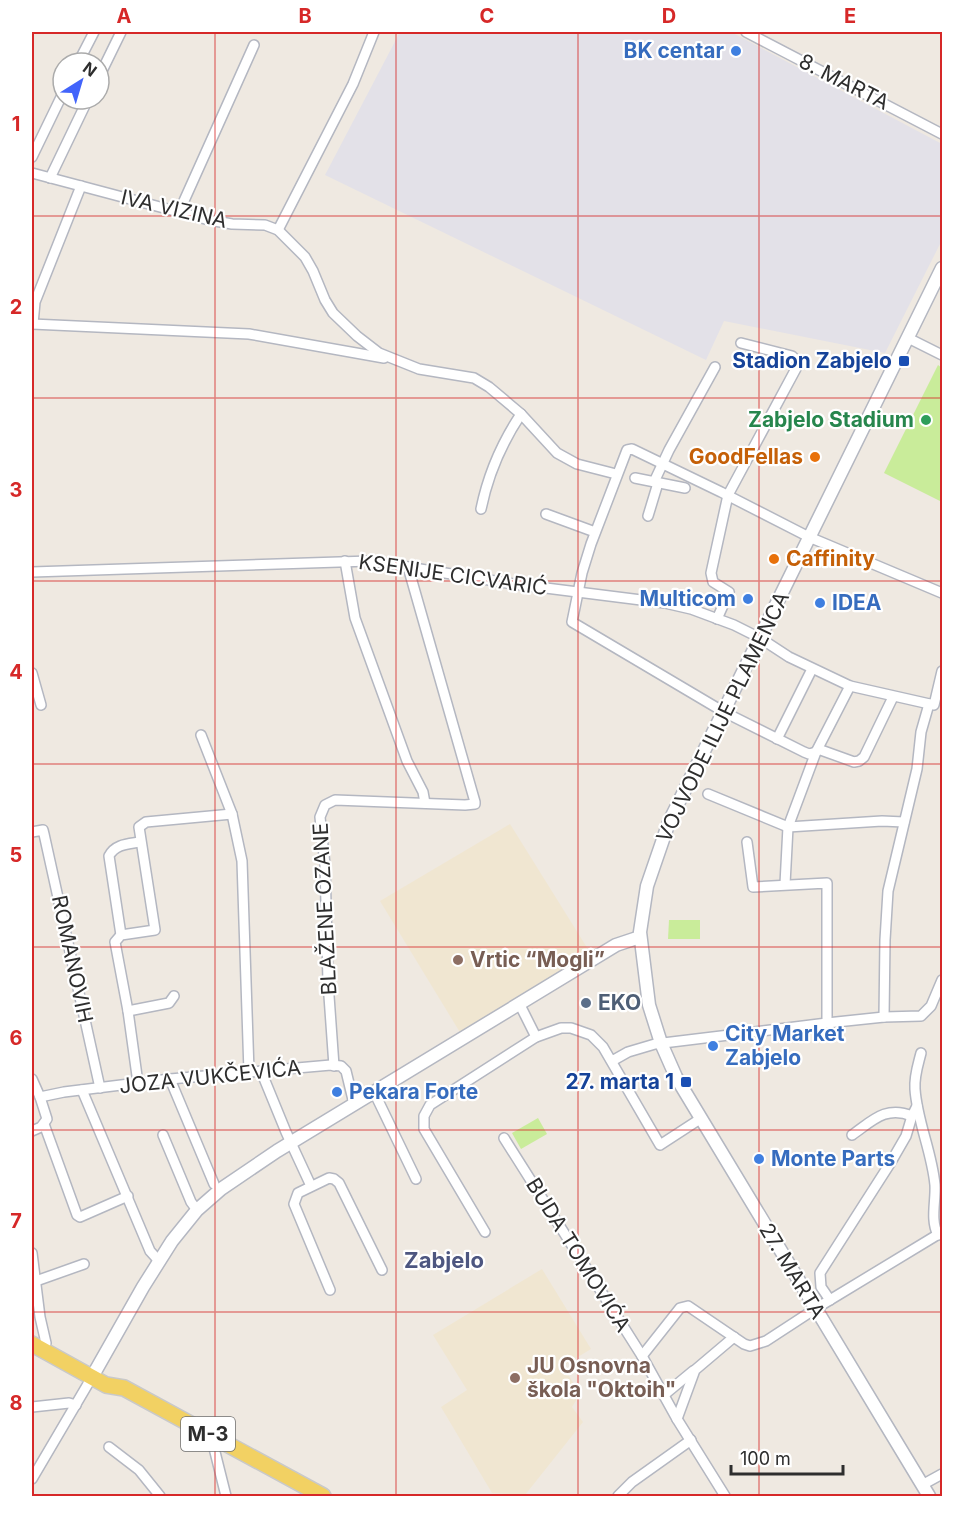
<svg xmlns="http://www.w3.org/2000/svg" width="974" height="1528" font-family="Inter,sans-serif">
	<rect width="100%" height="100%" fill="#efe9e1"/>
	<!-- industrial -->
	<path fill="#e3e1e8" d="M400 32H731L942 144V240L885 353 724 321 706 360 325 175Z"/>
	<!-- education -->
	<g fill="#f0e6d1">
		<path d="M510 824 591 954 461 1034 380 901Z"/>
		<path d="M542 1269 591 1349 563 1366 580 1394 572 1407 583 1422 525 1495 492 1493 441 1407 467 1390 433 1335Z"/>
	</g>
	<!-- pitch -->
	<g fill="#c9ec9a">
		<path d="M938 365 942 368V502L884 473Z"/>
		<path d="M669 920H700V939H668Z"/>
		<path d="M538 1118 547 1134 521 1149 512 1133Z"/>
	</g>
	<g fill="none" stroke-linecap="round" stroke-linejoin="round">
		<!-- minor casing -->
		<g stroke="#b4b7c1" stroke-width="12">
			<g id="minor">
				<path d="M746 32 942 134"/>
				<path d="M78 63 94 32"/>
				<path d="M99 77 121 32"/>
				<path d="M32 157 63 93"/>
				<path d="M32 173 209 220 232 224 265 225 278 230 305 257 313 271 325 300 333 313 357 336 379 353 419 369 474 378 489 387 521 414 557 453 577 464 616 474"/>
				<path d="M50 178 88 99"/>
				<path d="M179 212 254 45"/>
				<path d="M278 230 353 84 374 32"/>
				<path d="M32 324 249 334 384 358"/>
				<path d="M33 324 35 302 81 186"/>
				<path d="M908 338 942 355"/>
				<path d="M635 478 685 488"/>
				<path d="M654 482 669 450 715 367"/>
				<path d="M481 509C488 475 501 444 521 414"/>
				<path d="M546 514 595 532"/>
				<path d="M648 516 658 483"/>
				<path d="M345 561 355 618 407 761 423 792 425 803"/>
				<path d="M32 572 370 561 514 584 665 603 691 609 734 625 760 638 789 657 850 686 934 705 942 671"/>
				<path d="M717 619 729 592 713 582 711 573 728 495 799 363 792 356 741 343"/>
				<path d="M32 673 41 705"/>
				<path d="M201 735 232 814 242 861 249 1072"/>
				<path d="M777 739 812 669"/>
				<path d="M818 749 854 762 859 761 864 757 893 697"/>
				<path d="M816 752 809 754 804 752 724 712 572 622 582 573 591 544 627 450 632 449 721 492 809 537 942 593"/>
				<path d="M708 794 788 827 882 821 904 822"/>
				<path d="M32 832 43 830 44 834 100 1088"/>
				<path d="M747 842 753 887 827 883V1023"/>
				<path d="M785 884 788 827 816 752 850 686"/>
				<path d="M121 935 109 856C115 844 128 844 140 842"/>
				<path d="M520 1005 536 1037"/>
				<path d="M128 1011 169 1003 174 996"/>
				<path d="M884 1017 885 940 888 891 917 769 921 732 929 704"/>
				<path d="M921 1053C918 1065 914 1076 915 1089 917 1121 932 1152 935 1185 936 1201 930 1220 938 1235"/>
				<path d="M612 1061 628 1052 655 1044 827 1023 884 1017 921 1016 931 1006 942 980"/>
				<path d="M334 1066 328 982 325 865 320 817 325 805 335 800 465 805 475 804V802L408 567"/>
				<path d="M261 1071 286 1132 311 1186"/>
				<path d="M32 1079 40 1097 47 1119 41 1127 32 1131"/>
				<path d="M170 1079 214 1184"/>
				<path d="M138 1083 128 1011 115 942 121 935 155 930 139 827 146 822 232 814"/>
				<path d="M82 1090 150 1251 159 1261"/>
				<path d="M374 1092 416 1179"/>
				<path d="M40 1097 64 1092 170 1079 331 1065 341 1066 346 1071 354 1104"/>
				<path d="M44 1124 77 1215 80 1217 128 1196"/>
				<path d="M163 1135 191 1202 197 1210"/>
				<path d="M852 1135C872 1121 886 1105 912 1116"/>
				<path d="M504 1138 642 1356 677 1419 725 1496"/>
				<path d="M485 1232 424 1129V1116L430 1105 536 1037 561 1028H571L591 1035 603 1047 660 1145 700 1119"/>
				<path d="M32 1253 40 1317 46 1343 44 1351"/>
				<path d="M36 1281 84 1264"/>
				<path d="M330 1290 294 1204 298 1193 329 1178 334 1179 339 1183 382 1270"/>
				<path d="M830 1300 821 1287 820 1273 891 1162 906 1136 912 1116 917 1106"/>
				<path d="M642 1356 680 1308 688 1306 744 1344 750 1346 766 1341 815 1309 942 1232"/>
				<path d="M664 1395 693 1371"/>
				<path d="M32 1407 69 1403 76 1405"/>
				<path d="M677 1419 695 1370 734 1337"/>
				<path d="M211 1436 226 1496"/>
				<path d="M109 1447 139 1470 160 1496"/>
				<path d="M32 1479 92 1377"/>
				<path d="M922 1485 942 1474"/>
				<path d="M618 1496 632 1482 691 1440"/>
			</g>
		</g>
		<!-- tertiary casing -->
		<g stroke="#b4b7c1" stroke-width="15">
			<g id="tertiary">
				<path d="M92 1377 143 1287 172 1241 197 1210 221 1189 277 1151 616 945 640 937"/>
				<path d="M929 1496 676 1077 661 1043 649 1005 640 932 647 886 669 822 942 268"/>
			</g>
		</g>
		<!-- primary casing -->
		<g stroke="#c9c9c9" stroke-width="18">
			<path id="primary" d="M32 1344 106 1385 124 1388 323 1496"/>
		</g>
		<!-- minor -->
		<use href="#minor" stroke="#fff" stroke-width="9"/>
		<!-- tertiary -->
		<use href="#tertiary" stroke="#fff" stroke-width="12"/>
		<!-- primary -->
		<use href="#primary" stroke="#f2d163" stroke-width="15"/>
	</g>
	<!-- grid -->
	<path fill="none" stroke="#d62828" stroke-width="1.5" stroke-opacity="0.55" d="M215 32V1496M396 32V1496M578 32V1496M759 32V1496M32 216H942M32 398H942M32 581H942M32 764H942M32 947H942M32 1130H942M32 1312H942"/>
	<!-- markers -->
	<g fill="#3f7fe0" stroke="#fff" stroke-width="2">
		<circle cx="736" cy="51" r="6"/>
		<circle cx="748" cy="599" r="6"/>
		<circle cx="820" cy="603" r="6"/>
		<circle cx="713" cy="1046" r="6"/>
		<circle cx="337" cy="1092" r="6"/>
		<circle cx="759" cy="1159" r="6"/>
	</g>
	<g fill="#1a4fb4" stroke="#fff" stroke-width="2">
		<rect x="898" y="355" width="12" height="12" rx="3"/>
		<rect x="680" y="1076" width="12" height="12" rx="3"/>
	</g>
	<circle fill="#2e9e5b" stroke="#fff" stroke-width="2" cx="926" cy="420" r="6"/>
	<g fill="#e8710a" stroke="#fff" stroke-width="2">
		<circle cx="815" cy="457" r="6"/>
		<circle cx="774" cy="559" r="6"/>
	</g>
	<g fill="#8d6e63" stroke="#fff" stroke-width="2">
		<circle cx="458" cy="960" r="6"/>
		<circle cx="515" cy="1378" r="6"/>
	</g>
	<circle fill="#5c6f8a" stroke="#fff" stroke-width="2" cx="586" cy="1003" r="6"/>
	<g text-anchor="middle" stroke-width="4.5" stroke-linejoin="round" paint-order="stroke">
		<!-- shield labels -->
		<rect fill="#fff" stroke="#6d6d6d" stroke-width="1.5" x="181" y="1417" width="54" height="34" rx="4.5"/>
		<g font-size="20" font-weight="bold" fill="#2e2e2e">
			<text x="208" y="1441">M-3</text>
		</g>
		<!-- shop labels -->
		<g font-size="21" font-weight="bold" fill="#366cbe" stroke="#fff" text-anchor="start">
			<text x="724" y="58" text-anchor="end">BK centar</text>
			<text x="736" y="606" text-anchor="end">Multicom</text>
			<text x="832" y="610">IDEA</text>
			<text x="725" y="1041">City Market<tspan x="725" dy="24">Zabjelo</tspan></text>
			<text x="349" y="1099">Pekara Forte</text>
			<text x="771" y="1166">Monte Parts</text>
		</g>
		<!-- street labels -->
		<g font-size="21" fill="#2e2e2e" stroke="#fff">
			<text transform="translate(844 82) rotate(27)" y="7">8. MARTA</text>
			<text transform="translate(174 209) rotate(13)" y="7">IVA VIZINA</text>
			<text transform="translate(453 575) rotate(8)" y="7">KSENIJE CICVARIĆ</text>
			<text transform="translate(723 717) rotate(-64)" y="7">VOJVODE ILIJE PLAMENCA</text>
			<text transform="translate(325 909) rotate(-93)" y="7">BLAŽENE OZANE</text>
			<text transform="translate(72 959) rotate(78)" y="7">ROMANOVIH</text>
			<text transform="translate(210 1077) rotate(-6)" y="7">JOZA VUKČEVIĆA</text>
			<text transform="translate(578 1255) rotate(58)" y="7">BUDA TOMOVIĆA</text>
			<text transform="translate(792 1271) rotate(59)" y="7">27. MARTA</text>
		</g>
		<!-- transit labels -->
		<g font-size="21" font-weight="bold" fill="#164399" stroke="#fff" text-anchor="end">
			<text x="892" y="368">Stadion Zabjelo</text>
			<text x="674" y="1089">27. marta 1</text>
		</g>
		<!-- leisure labels -->
		<g font-size="21" font-weight="bold" fill="#27864d" stroke="#fff" text-anchor="end">
			<text x="914" y="427">Zabjelo Stadium</text>
		</g>
		<!-- food labels -->
		<g font-size="21" font-weight="bold" fill="#c56008" stroke="#fff" text-anchor="end">
			<text x="803" y="464">GoodFellas</text>
			<text x="786" y="566" text-anchor="start">Caffinity</text>
		</g>
		<!-- education labels -->
		<g font-size="21" font-weight="bold" fill="#785e54" stroke="#fff" text-anchor="start">
			<text x="470" y="967">Vrtic “Mogli”</text>
			<text x="527" y="1373">JU Osnovna<tspan x="527" dy="24">škola "Oktoih"</tspan></text>
		</g>
		<!-- service labels -->
		<g font-size="21" font-weight="bold" fill="#4e5e75" stroke="#fff" text-anchor="start">
			<text x="598" y="1010">EKO</text>
		</g>
		<!-- neighbourhood labels -->
		<g font-size="22" font-weight="bold" fill="#4d5680" stroke="#fff">
			<text x="444" y="1268">Zabjelo</text>
		</g>
	</g>
	<!-- border -->
	<rect width="974" height="1528" fill="none" stroke="#ffffff" stroke-width="66"/>
	<!-- north arrow -->
	<g transform="translate(81 81) rotate(37)"><circle r="28" fill="#ffffff" stroke="#ababab" stroke-width="1.5"/>
	<path d="M0-4.5L10 22L0 15L-10 22Z" fill="#4264fb"/>
	<text y="-9" font-size="16" font-weight="bold" text-anchor="middle" fill="#2e2e2e">N</text>
	</g>
	<!-- scale -->
	<path d="M731 1465v9h112v-9" fill="none" stroke="#2e2e2e" stroke-width="3"/>
	<text x="740" y="1465" font-size="18" fill="#2e2e2e" stroke="#ffffff" stroke-width="4.5" paint-order="stroke">100 m</text>
	<rect x="33" y="33" width="908" height="1462" fill="none" stroke="#d62828" stroke-width="2"/>
	<g font-size="20" text-anchor="middle" font-weight="bold" fill="#d62828">
		<text x="124" y="23">A</text>
		<text x="305" y="23">B</text>
		<text x="487" y="23">C</text>
		<text x="669" y="23">D</text>
		<text x="850" y="23">E</text>
		<text x="16" y="131">1</text>
		<text x="16" y="314">2</text>
		<text x="16" y="497">3</text>
		<text x="16" y="679">4</text>
		<text x="16" y="862">5</text>
		<text x="16" y="1045">6</text>
		<text x="16" y="1228">7</text>
		<text x="16" y="1410">8</text>
	</g>
</svg>
